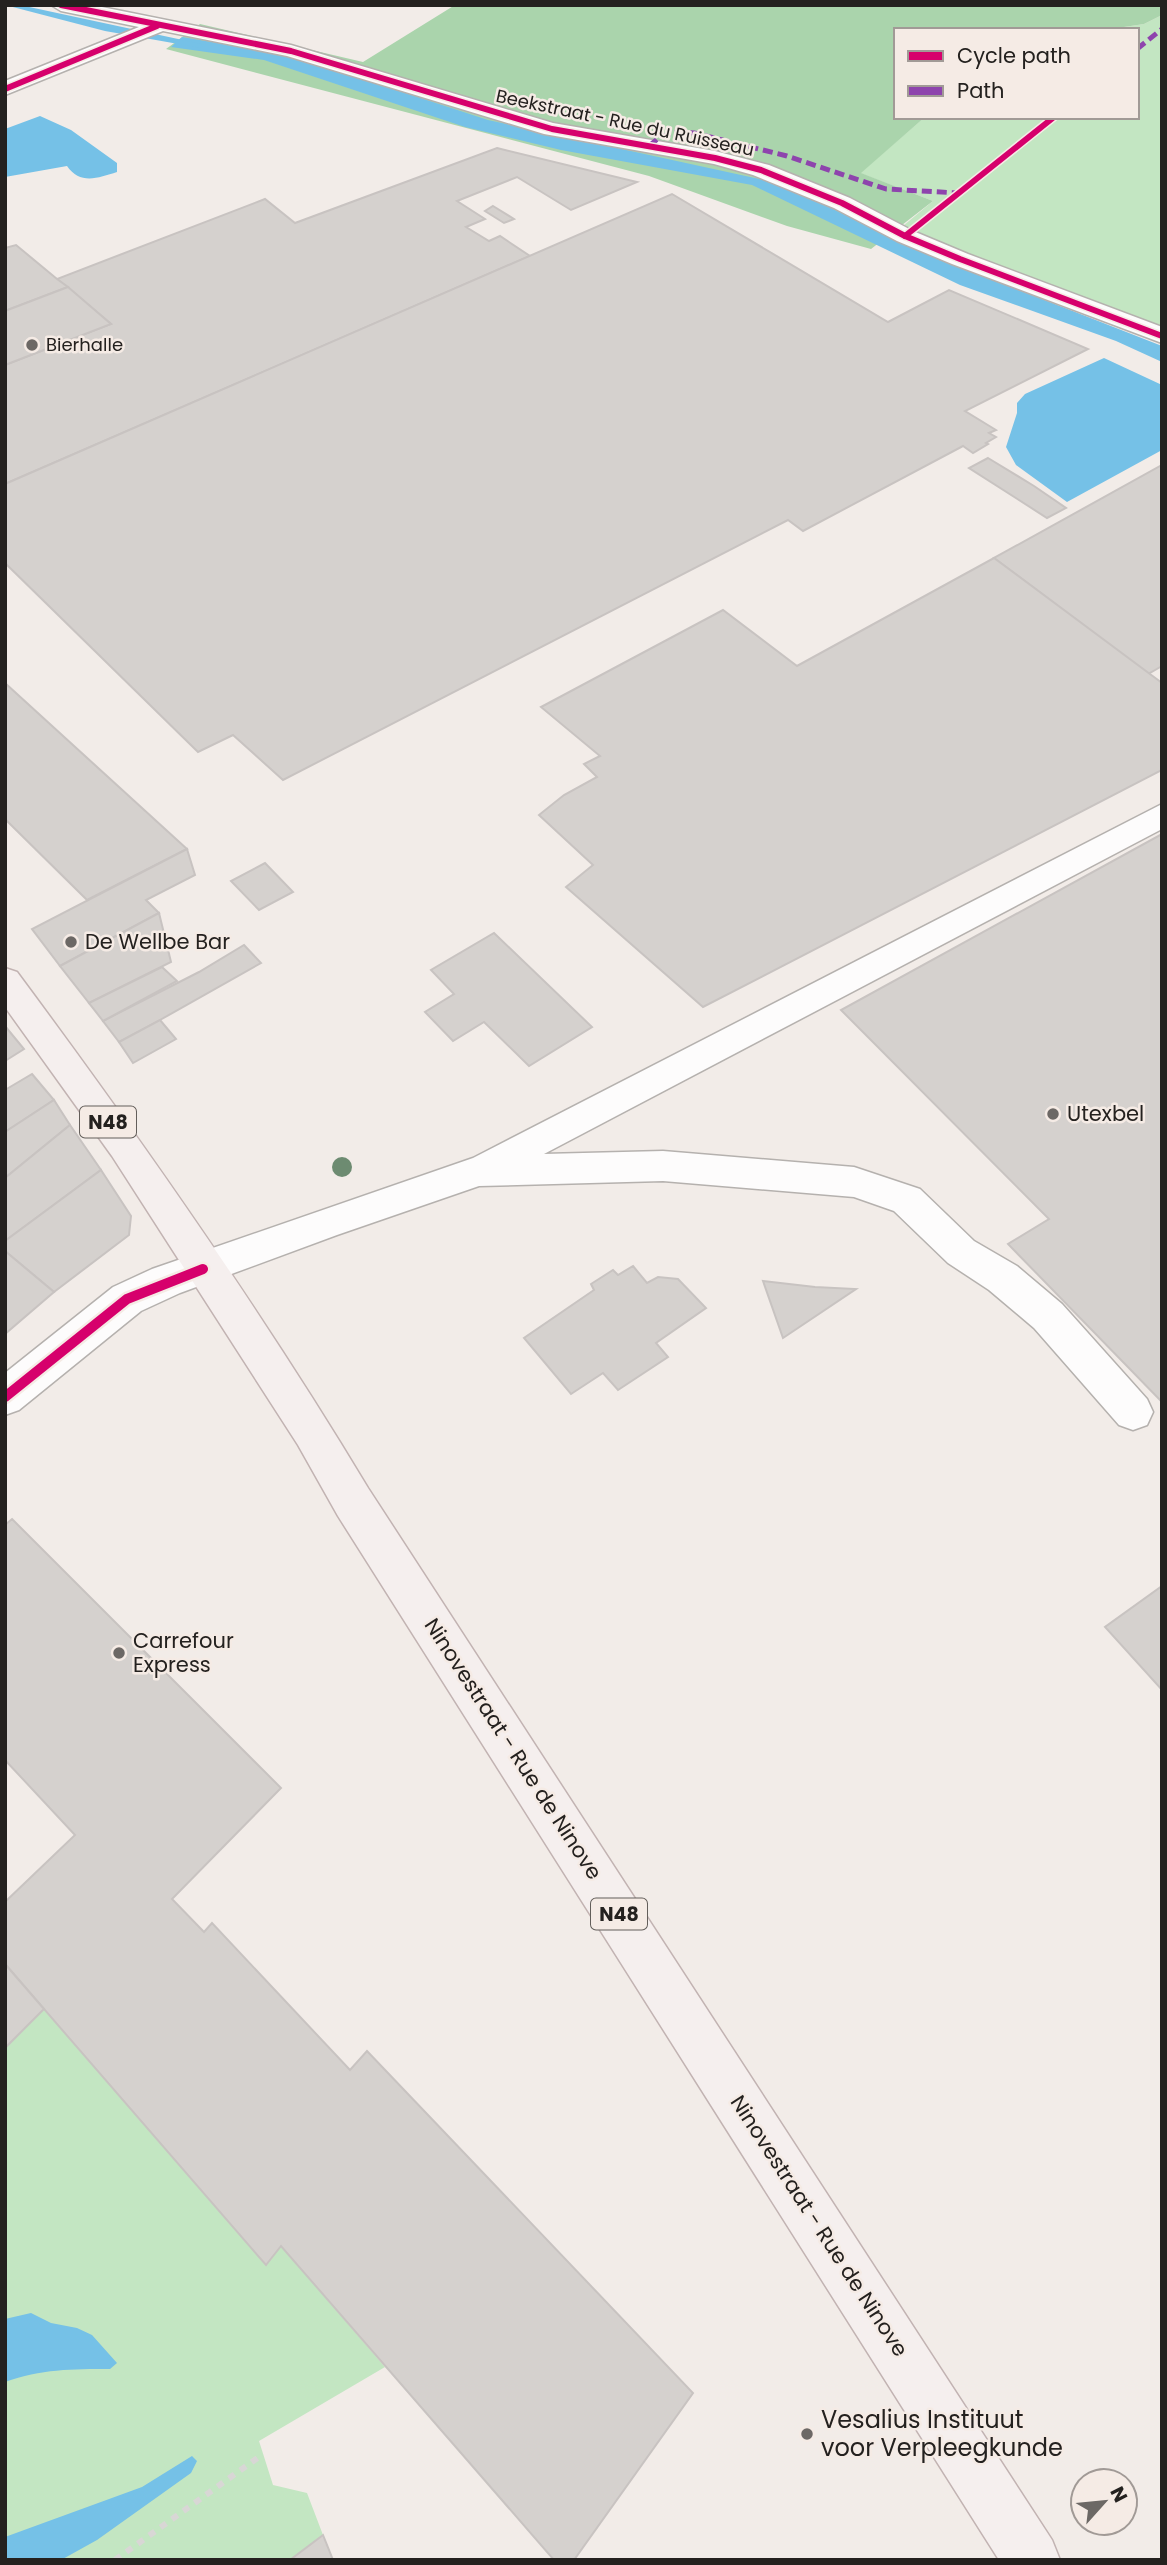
<svg xmlns="http://www.w3.org/2000/svg" width="1167" height="2565" font-family="Poppins,sans-serif">
	<rect width="100%" height="100%" fill="#f2ece8"/>
	<!-- green -->
	<g fill="#c3e6c2">
		<path d="M1162 15V327L930 241 903 226 933 201 860 173 925 117H1137V30H1104L1144 24Z"/>
		<path d="M44 2009 265 2264 281 2246 385 2367 259 2441 273 2485 307 2493 323 2535 290 2560H5V2048Z"/>
	</g>
	<!-- forest -->
	<path fill="#aad4ac" d="M455 5H1149L1162 7V15L1144 24 1104 30H896V117H925L861 173 933 201 871 249 787 226 649 176 166 49 200 24 363 62Z"/>
	<!-- water -->
	<g fill="#75c1e7">
		<path d="M182 37 289 55 488 120 783 184 883 234 953 264 1162 346V362L1116 341 960 285 752 185 561 150 465 127 264 60 171 47Z"/>
		<path d="M40 116 71 130 117 163V172C98 178 80 185 67 166L5 177V129Z"/>
		<path d="M1104 358 1162 385V450L1067 502 1016 465 1006 447 1017 413V403L1025 394Z"/>
		<path d="M31 2313 51 2323 77 2328 92 2335 117 2363 110 2369C72 2369 41 2369 5 2382V2319Z"/>
		<path d="M192 2456 197 2461 191 2473 97 2540 61 2560H5V2537L142 2487Z"/>
	</g>
	<g fill="none" stroke-linecap="round" stroke-linejoin="round">
		<!-- stream -->
		<path fill="#75c1e7" fill-rule="evenodd" d="M5 5H20L206 45 201 48 105 31Z"/>
	</g>
	<!-- building -->
	<g fill="#d5d1ce" stroke="#c8c3c1" stroke-width="2">
		<path d="M497 148 637 182 571 210 517 177 457 201 485 219 466 227 489 241 500 236 530 256 5 484V365L111 324 57 279 265 199 295 223Z"/>
		<path d="M672 194 888 322 949 290 1088 349 965 411 996 430 989 433 996 437 986 443 988 444 973 453 963 446 803 531 788 520 283 780 233 735 198 752 5 563V484Z"/>
		<path d="M493 206 514 219 504 223 485 211Z"/>
		<path d="M16 245 57 279 68 287 5 311V248Z"/>
		<path d="M68 287 111 324 5 365V311Z"/>
		<path d="M988 458 1034 486 1066 508 1047 518 969 468Z"/>
		<path d="M1162 465V666L1148 674 994 558Z"/>
		<path d="M994 558 1162 683V770L703 1007 566 887 593 865 539 815 564 795 597 777 584 764 600 756 541 707 723 610 797 666Z"/>
		<path d="M5 683 187 849 87 900 5 819Z"/>
		<path d="M1162 834V1402L1008 1244 1049 1219 841 1010Z"/>
		<path d="M187 849 195 875 146 900 159 913 60 966 32 929Z"/>
		<path d="M265 863 293 892 259 910 231 881Z"/>
		<path d="M159 913 171 962 89 1003 60 966Z"/>
		<path d="M494 933 592 1027 529 1066 484 1022 453 1041 425 1012 454 994 431 970Z"/>
		<path d="M244 945 261 963 160 1020 119 1042 103 1021 199 972Z"/>
		<path d="M162 967 177 981 103 1021 89 1003Z"/>
		<path d="M160 1020 176 1039 133 1063 119 1042Z"/>
		<path d="M5 1026 24 1049 5 1061Z"/>
		<path d="M32 1074 54 1100 5 1132V1090Z"/>
		<path d="M54 1100 70 1125 5 1178V1132Z"/>
		<path d="M70 1125 101 1170 5 1241V1178Z"/>
		<path d="M101 1170 131 1216 129 1235 54 1292 5 1251V1241Z"/>
		<path d="M5 1251 54 1292 5 1334Z"/>
		<path d="M633 1266 647 1283 658 1277 678 1279 706 1308 656 1343 668 1357 618 1390 603 1373 571 1394 524 1338 594 1290 591 1284 613 1270 618 1275Z"/>
		<path d="M763 1281 815 1287 856 1289 783 1338Z"/>
		<path d="M12 1519 281 1788 172 1899 204 1932 212 1923 350 2070 367 2051 693 2393 574 2560H554L281 2246 266 2265 5 1964V1902L75 1835 5 1760V1525Z"/>
		<path d="M1162 1586V1690L1105 1627Z"/>
		<path d="M5 1964 44 2009 5 2048Z"/>
		<path d="M323 2535 333 2560H290Z"/>
	</g>
	<g fill="none" stroke-linecap="round" stroke-linejoin="round">
		<!-- minor casing -->
		<g stroke="#b5b1ae" stroke-width="3">
			<g id="minor">
				<path d="M51 5H92L291 45 553 123 715 151 769 165 850 198 913 231 968 254 1162 327V343L952 264 897 241 834 208 753 175 714 164 544 134 287 56 163 31 5 95V81L139 27 61 11Z"/>
				<path d="M1162 804V829L544 1154 663 1151 854 1167 920 1189 974 1241 1017 1266 1062 1304 1147 1399 1153 1412 1147 1425 1133 1430 1119 1425 1034 1328 989 1290 948 1263 894 1211 854 1197 663 1181 479 1186 337 1235 180 1293 141 1311 19 1410 5 1415V1373L113 1287 152 1269 473 1158Z"/>
			</g>
		</g>
		<!-- major casing -->
		<g stroke="#c2b3b2" stroke-width="3">
			<path id="major" d="M5 968 17 972C141 1139 261 1310 368 1488L1052 2540 1060 2560H999L338 1516 298 1445 112 1156 5 1007Z"/>
		</g>
		<!-- path -->
		<path stroke="#d8d7d5" stroke-width="6" stroke-dasharray="7 7" stroke-linecap="butt" d="M115 2560 263 2454"/>
		<!-- minor -->
		<use href="#minor" fill="#fdfcfc" fill-rule="evenodd"/>
		<!-- major -->
		<use href="#major" fill="#f5efee" fill-rule="evenodd"/>
		<!-- quiet -->
		<g stroke="#8e44ad" stroke-width="5" stroke-dasharray="10 5" stroke-linecap="butt">
			<path d="M1137 49 1162 29"/>
			<path d="M649 146 660 137 676 132 694 133 787 156 886 189 958 193"/>
		</g>
		<!-- cycleway-far1 casing -->
		<g stroke="#f5ebe5" stroke-width="9">
			<g id="cycleway-far1">
				<path d="M61 5 291 51 552 129 715 158 761 170 842 203 905 236 960 259 1162 336"/>
				<path d="M5 89 157 26"/>
				<path d="M905 236 1054 117"/>
			</g>
		</g>
		<!-- cycleway casing -->
		<g stroke="#f5ebe5" stroke-width="15">
			<path id="cycleway" d="M5 1397 127 1299 203 1269"/>
		</g>
		<!-- cycleway-far1 -->
		<use href="#cycleway-far1" stroke="#d6006c" stroke-width="6"/>
		<!-- cycleway -->
		<use href="#cycleway" stroke="#d6006c" stroke-width="10"/>
	</g>
	<!-- trees -->
	<circle fill="#6d8b71" cx="342" cy="1167" r="10"/>
	<!-- markers -->
	<g fill="#6c6865" stroke="#f5ebe5" stroke-width="2.5">
		<circle cx="32" cy="345" r="7"/>
		<circle cx="71" cy="942" r="7"/>
		<circle cx="1053" cy="1114" r="7"/>
		<circle cx="119" cy="1653" r="7"/>
		<circle cx="807" cy="2434" r="7"/>
	</g>
	<g text-anchor="middle" stroke-width="5" stroke-linejoin="round" paint-order="stroke">
		<!-- far-street labels -->
		<g font-size="18" fill="#24211f" stroke="#f5ebe5">
			<text transform="translate(625 123) rotate(12)" y="6">Beekstraat - Rue du Ruisseau</text>
		</g>
		<!-- far-poi labels -->
		<g font-size="18" fill="#24211f" stroke="#f5ebe5" text-anchor="start">
			<text x="46" y="351">Bierhalle</text>
		</g>
		<!-- shield labels -->
		<g fill="#f5ebe5" stroke="#635e5a" stroke-width="2">
			<rect x="80" y="1106.5" width="56" height="31" rx="5"/>
			<rect x="591" y="1898.5" width="56" height="31" rx="5"/>
		</g>
		<g font-size="19" font-weight="bold" fill="#24211f">
			<text x="108" y="1129">N48</text>
			<text x="619" y="1921">N48</text>
		</g>
		<!-- poi labels -->
		<g font-size="21" fill="#24211f" stroke="#f5ebe5" text-anchor="start">
			<text x="85" y="949">De Wellbe Bar</text>
			<text x="1067" y="1121">Utexbel</text>
			<text x="133" y="1648">Carrefour<tspan x="133" dy="24">Express</tspan></text>
		</g>
		<!-- street labels -->
		<g font-size="21" fill="#24211f" stroke="#f5ebe5">
			<text transform="translate(513 1749) rotate(57)" y="7">Ninovestraat - Rue de Ninove</text>
			<text transform="translate(819 2226) rotate(57)" y="7">Ninovestraat - Rue de Ninove</text>
		</g>
		<!-- near-poi labels -->
		<g font-size="24" fill="#24211f" stroke="#f5ebe5" text-anchor="start">
			<text x="821" y="2428">Vesalius Instituut<tspan x="821" dy="28">voor Verpleegkunde</tspan></text>
		</g>
	</g>
	<!-- border -->
	<rect width="1167" height="2565" fill="none" stroke="#24211f" stroke-width="14"/>
	<!-- legend -->
	<rect x="894" y="28" width="245" height="91" fill="#f5ebe5" stroke="#a19a96" stroke-width="2"/>
	<rect x="908" y="51" width="35" height="10" fill="#d6006c" stroke="#a19a96" stroke-width="2"/>
	<text x="957" y="63" font-size="21" fill="#24211f">Cycle path</text>
	<rect x="908" y="86" width="35" height="10" fill="#8e44ad" stroke="#a19a96" stroke-width="2"/>
	<text x="957" y="98" font-size="21" fill="#24211f">Path</text>
	<!-- north arrow -->
	<g transform="translate(1104 2502) rotate(63)"><circle r="33" fill="#f5ebe5" stroke="#a19a96" stroke-width="2"/>
	<path d="M0-5L12 26L0 18L-12 26Z" fill="#6c6865"/>
	<text y="-10" font-size="19" font-weight="bold" text-anchor="middle" fill="#24211f">N</text>
	</g>
</svg>
